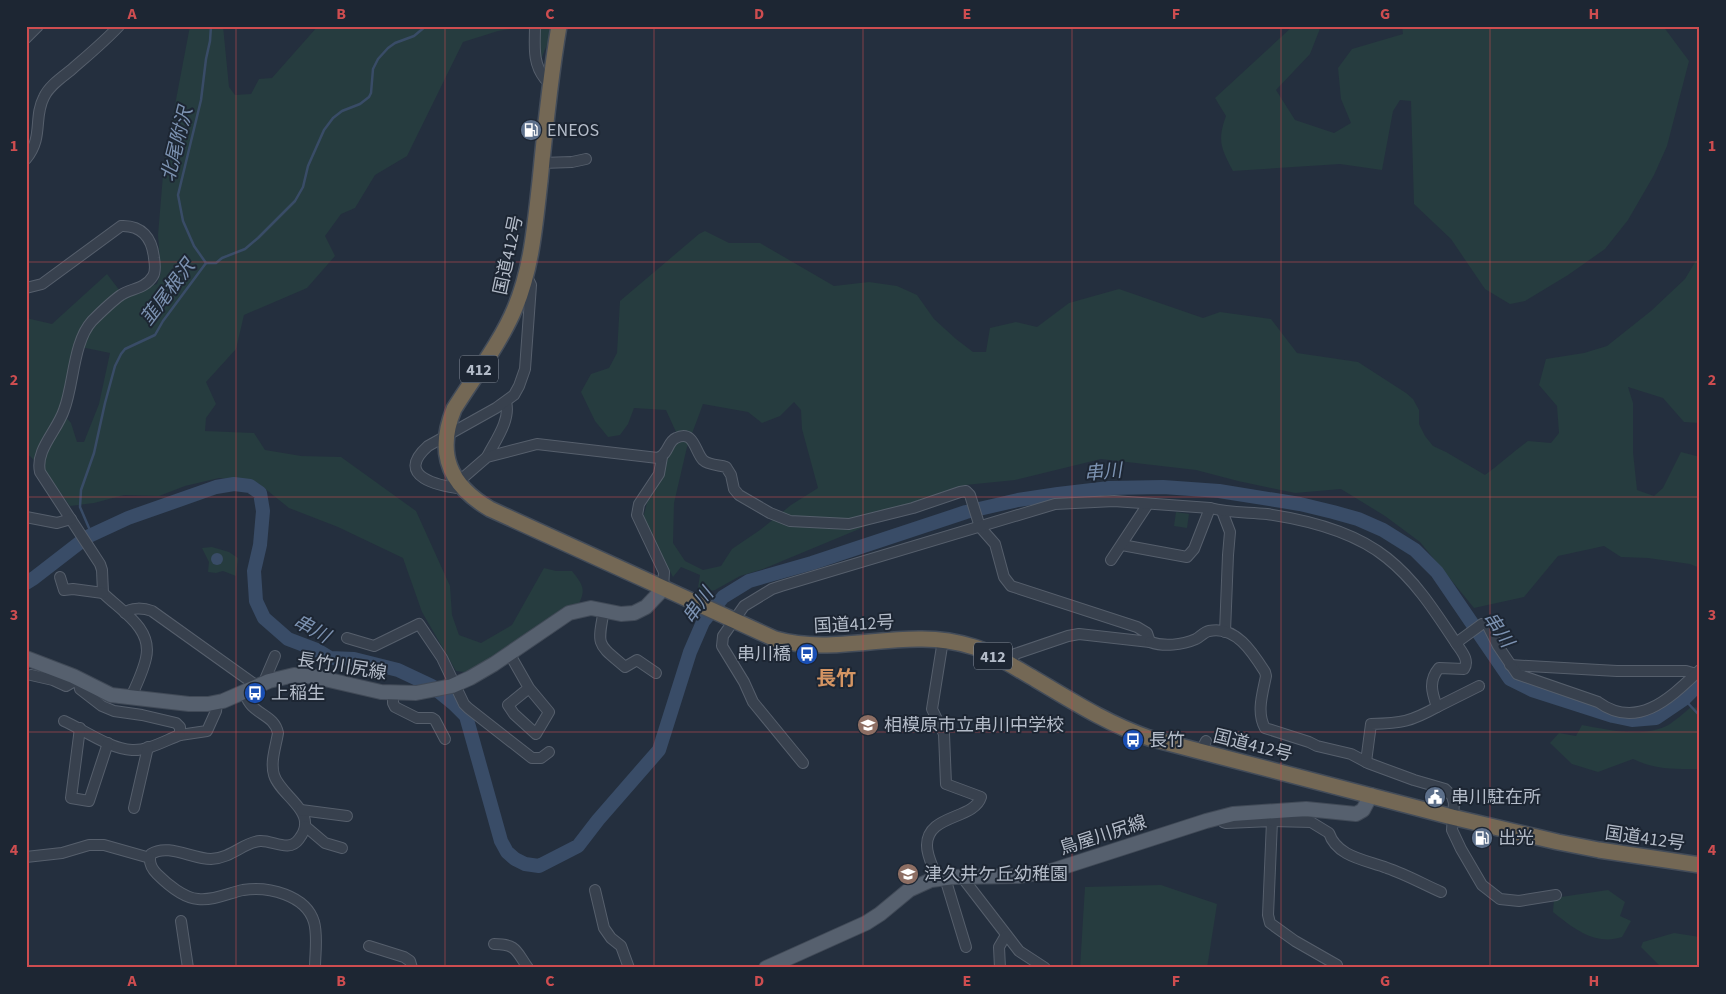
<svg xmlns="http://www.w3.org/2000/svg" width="1726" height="994" font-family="'Source Sans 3','Noto Sans JP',sans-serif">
	<rect width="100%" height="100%" fill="#242f3e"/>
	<!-- green -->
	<g fill="#263c3f" fill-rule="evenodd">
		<path d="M190 26H223L229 87 235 95 251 94 259 79 272 78 318 26H528L498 31 463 42 407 156 375 175 355 208 341 214 325 236 335 256 307 288 244 315 236 349 206 382 216 404 206 418 205 431 254 433 265 450 301 456 341 457 416 511 450 586 452 615 459 635 481 643 512 625 544 568 556 571H572C585 587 586 591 576 609L472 673 456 671 422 612 403 558 338 527 289 508 258 483 219 478 185 486 159 496 124 495 94 503 70 506 49 476 30 456 26 455V318L52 324 107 274 123 295 157 284 161 272 158 235 164 163ZM76 346 110 353 99 404 84 442H77L71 423 60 410Z"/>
		<path d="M529 26H570L553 30 542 57 532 60Z"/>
		<path d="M1293 26H1321L1310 54 1276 90 1295 120 1334 133 1351 123 1341 99 1338 68 1352 49 1403 34 1402 26H1663L1689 61 1667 146 1654 175 1628 220 1605 249 1568 275 1525 301 1510 304 1485 289 1451 239 1414 204 1411 101 1400 100 1393 111 1382 170 1340 164 1233 171C1221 148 1217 141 1226 116L1215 98Z"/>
		<path d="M705 231 729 243H760L834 286 869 282 897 286 917 295 934 319 956 339 973 352H986L990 328 1016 322 1037 327 1069 303 1119 289 1203 318 1220 312 1271 319 1297 353 1358 362 1406 393 1413 399 1419 410V424L1425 436 1433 446 1446 452 1485 475C1500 464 1513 452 1528 441L1551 443 1559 433 1557 406 1539 385 1546 359 1584 353 1607 346 1651 311 1685 279 1700 254V423L1684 422 1663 398 1628 387 1633 403V452L1637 490 1654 496 1663 488 1681 452 1700 457V568L1690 564 1648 558 1621 557 1604 546 1558 556 1524 597 1474 608 1420 542 1385 516 1341 489 1295 493 1238 481 1196 470 1101 459 1015 480 965 485 763 569 740 576 715 590 697 594 700 575 681 567 673 577 643 518 648 499 676 432 666 410 634 408 628 424 620 435 608 437 595 421 581 392 591 374 609 368 617 353 620 301 699 234ZM794 402 801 410 802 429 818 488 791 505 760 530 732 549 721 566 703 570 685 561 673 543 674 503 687 447 703 404 748 412 762 423 780 416Z"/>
		<path d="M1176 512 1189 514 1187 528 1174 526Z"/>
		<path d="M212 547 229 552 238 558 236 576 223 571 216 573 208 572 209 562 202 548Z"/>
		<path d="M1691 707 1700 708V769C1674 769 1656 770 1633 759L1598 772 1572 764 1550 743 1559 733 1576 736 1582 725C1611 730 1643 739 1670 724 1677 719 1684 713 1691 707Z"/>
		<path d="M1161 885 1217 904 1207 968H1080L1085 887Z"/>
		<path d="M1608 890 1625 902 1620 916 1631 921 1622 937C1595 946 1573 928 1553 912L1554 898Z"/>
		<path d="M1674 933 1700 937V966L1696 968H1662L1641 947 1643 942Z"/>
	</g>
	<!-- water -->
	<circle fill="#394c67" cx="217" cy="559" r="6"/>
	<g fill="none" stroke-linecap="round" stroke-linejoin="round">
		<!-- stream -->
		<g stroke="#394c67" stroke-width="2.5">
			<path d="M206 263H216L222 258 245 249 258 238 295 201 303 187 308 166 324 130 333 118 342 111 360 104 369 97 371 93 373 69 378 59 388 48 395 43 414 36 426 26"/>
			<path d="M206 263 194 246 183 221 178 195 201 100 206 59 210 41 211 26"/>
			<path d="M92 535 80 507 81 490 94 453 105 403 115 366 121 354 125 349 155 335 163 321 206 263"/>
			<path d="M1684 699 1700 716"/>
		</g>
		<!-- river -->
		<path stroke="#394c67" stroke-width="14" d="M26 583 34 578 87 537 128 518 216 487 234 484 250 486 260 493 263 511 260 545 254 571 256 601 264 618 288 639 317 650 330 658 354 659 398 670 432 686 454 704 466 716 501 841 507 852 515 859 525 864 539 866 578 846 598 820 659 750 690 652 703 622 723 597 749 581 812 563 966 512 1018 500 1058 494 1109 488 1163 487 1219 491 1300 504 1333 512 1358 519 1383 530 1415 550 1437 572 1510 679 1532 690 1613 716 1632 720 1656 718 1684 699 1700 683"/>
		<!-- minor casing -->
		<g stroke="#565f6c" stroke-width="12">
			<g id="minor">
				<path d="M535 26C535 45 532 63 545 79L550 80"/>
				<path d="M26 38 38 26"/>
				<path d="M26 159C44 137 33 118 44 97 49 86 61 78 71 70 87 56 104 42 119 26"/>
				<path d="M542 163 572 162 586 159"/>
				<path d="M26 288 42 284 121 226C142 225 152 238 154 258 155 264 156 271 153 276 145 289 132 288 121 295 111 302 101 312 92 321 73 342 74 384 64 410 57 431 35 450 40 472L100 564 102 570 103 593C121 611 153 628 146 658 143 672 136 686 130 699"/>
				<path d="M487 457C495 441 511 420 506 402"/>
				<path d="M662 457 659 474 639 504 637 515 664 572 663 589"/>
				<path d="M457 483 487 457 537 444 658 458C669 454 667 442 676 438 694 429 695 452 703 460 708 465 719 465 726 467L731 475 734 489 739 495 770 513 790 521 849 524 913 508 960 492 966 491 970 495 980 527 995 544 1004 577 1011 586 1137 627 1147 633 1150 642 1079 634 1068 636 1015 654 1010 665"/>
				<path d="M463 489C440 486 393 477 428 446L496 408 514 395 519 386 525 369 531 285 526 275"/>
				<path d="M1222 511 1230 532 1228 555 1225 632"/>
				<path d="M26 517 57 523 71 519"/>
				<path d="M1122 545 1187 557 1194 549 1210 508"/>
				<path d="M1111 560 1148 504"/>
				<path d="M60 577 64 590 73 589 103 593"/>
				<path d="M604 610C597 647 597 643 625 667L637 660 656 673"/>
				<path d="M125 613C131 607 144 608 152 611L257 686"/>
				<path d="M347 638 374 646 419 624 442 658 464 704 468 708 532 758H541L549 752"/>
				<path d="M1150 642C1164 647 1182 645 1196 639 1200 637 1204 632 1209 631 1236 625 1253 653 1265 672L1266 676C1263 692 1256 712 1265 728L1309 742 1317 746 1351 754 1368 763 1414 780 1445 789 1452 796 1454 803 1452 830 1461 849 1482 885 1500 899 1519 901 1556 895"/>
				<path d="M509 653 529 688 549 712 536 734 514 714 508 705 529 688"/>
				<path d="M1510 665 1617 671H1686L1696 674"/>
				<path d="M31 675 53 680 66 686 78 679 80 689 102 706 114 711 142 715 176 723 180 727V735L207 731 216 711 217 702"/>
				<path d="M265 682 266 677 275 656"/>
				<path d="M244 692C246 697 248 702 252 706 262 716 275 718 278 733 276 746 270 762 274 775 279 792 307 807 305 825 305 830 302 835 299 839 289 853 273 840 260 841 244 842 232 858 211 859 192 859 168 843 151 854 148 862 151 868 157 874 167 884 184 898 198 899 213 901 229 893 243 890 268 886 306 895 314 922 318 936 315 953 315 968"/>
				<path d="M393 693V703L395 707 417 718H432L435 720 445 739"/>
				<path d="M1437 707 1479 686"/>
				<path d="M64 721C84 730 110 749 132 750 148 751 166 740 180 735"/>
				<path d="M80 728 71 798 89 801 108 743"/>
				<path d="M1201 751 1206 741"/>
				<path d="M1366 762 1371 724C1402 723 1410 722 1437 707 1432 693 1428 681 1439 668L1464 669C1470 660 1461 651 1456 643"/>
				<path d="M803 763 753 702 744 682 722 646 723 636 744 606 772 589 781 586 1055 504 1114 501 1210 508C1229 513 1248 512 1267 514 1308 520 1354 531 1387 558 1416 581 1436 613 1456 643L1482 624H1487L1498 646 1517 674 1598 702C1638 731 1671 697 1700 670"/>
				<path d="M134 808 148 747"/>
				<path d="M301 810 347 816"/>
				<path d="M1220 817 1223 822 1226 823 1272 821 1268 915 1270 923 1295 941 1337 965"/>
				<path d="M1272 821 1311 822 1329 833C1337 857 1366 860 1387 868 1405 874 1423 884 1441 892"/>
				<path d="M305 826 325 843 342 848"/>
				<path d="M26 857 62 853 89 845H104L150 858"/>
				<path d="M962 877 1019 951 1045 968"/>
				<path d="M945 878 966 947"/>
				<path d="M937 879C934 868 927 857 927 846 926 814 974 820 981 797L946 784 944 734 932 709 943 640"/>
				<path d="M595 890 604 928 611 938 621 946 629 968"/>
				<path d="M181 921 188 968"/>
				<path d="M494 944C517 944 516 951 528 968"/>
				<path d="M369 946 404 957 410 961 412 968"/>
				<path d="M1000 968 999 947 1006 935"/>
			</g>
		</g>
		<!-- major casing -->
		<g stroke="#414a57" stroke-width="16">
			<g id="major">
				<path d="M26 658 73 676 111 695 189 704H208L223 701 269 681 294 675 316 677 381 692 416 693 452 686 470 678 494 664 569 613 591 608 621 614 634 613 646 607 663 589"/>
				<path d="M766 968 866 923 880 914 909 890 931 880 954 877 1018 876 1051 871 1206 821 1233 814 1306 809 1356 814 1363 810 1371 795"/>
			</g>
		</g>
		<!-- highway casing -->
		<g stroke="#434c59" stroke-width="18">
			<path id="highway" d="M559 26C550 78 545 129 540 181 535 224 532 267 515 308 501 342 474 377 454 409 436 453 449 485 490 509L775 639C824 653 873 638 922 639 939 639 958 642 974 647 994 653 1017 669 1035 679 1072 701 1108 724 1149 738L1452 817 1558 842 1599 850 1700 865"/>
		</g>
		<!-- minor -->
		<use href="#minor" stroke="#38414e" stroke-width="10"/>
		<!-- major -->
		<use href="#major" stroke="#56606e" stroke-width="14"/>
		<!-- highway -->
		<use href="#highway" stroke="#746855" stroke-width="15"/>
	</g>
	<!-- grid -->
	<path fill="none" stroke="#ce4d50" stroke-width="1" stroke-opacity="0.55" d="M236 26V968M445 26V968M654 26V968M863 26V968M1072 26V968M1281 26V968M1490 26V968M26 262H1700M26 497H1700M26 732H1700"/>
	<!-- icons -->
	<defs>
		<g id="fuel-disc" transform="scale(1.125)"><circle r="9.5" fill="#5c6f8a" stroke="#1d2633"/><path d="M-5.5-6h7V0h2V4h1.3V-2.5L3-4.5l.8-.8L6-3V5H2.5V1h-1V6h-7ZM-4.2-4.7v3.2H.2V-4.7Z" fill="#fff"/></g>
		<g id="bus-disc" transform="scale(1.125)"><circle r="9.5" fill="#1a4fb4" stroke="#1d2633"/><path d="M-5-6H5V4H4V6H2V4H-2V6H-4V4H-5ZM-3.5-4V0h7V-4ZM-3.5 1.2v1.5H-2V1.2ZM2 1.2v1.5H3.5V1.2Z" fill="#fff"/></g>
		<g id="school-disc" transform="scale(1.125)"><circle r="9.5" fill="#8d6e63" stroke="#1d2633"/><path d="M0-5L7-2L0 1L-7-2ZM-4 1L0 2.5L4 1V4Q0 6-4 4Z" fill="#fff"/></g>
		<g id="civic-disc" transform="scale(1.125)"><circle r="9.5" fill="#5c6f8a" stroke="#1d2633"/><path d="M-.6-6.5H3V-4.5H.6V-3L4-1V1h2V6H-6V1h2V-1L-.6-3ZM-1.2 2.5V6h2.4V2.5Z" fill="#fff"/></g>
	</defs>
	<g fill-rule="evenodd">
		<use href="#fuel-disc" x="531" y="130"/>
		<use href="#bus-disc" x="807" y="654"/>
		<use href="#bus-disc" x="255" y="693"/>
		<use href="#school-disc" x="868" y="725"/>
		<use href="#bus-disc" x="1133" y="740"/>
		<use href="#civic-disc" x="1435" y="797"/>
		<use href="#fuel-disc" x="1482" y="838"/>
		<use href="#school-disc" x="908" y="874"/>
	</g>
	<g text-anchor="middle" stroke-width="4" stroke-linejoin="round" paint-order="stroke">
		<!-- shield labels -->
		<g fill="#1d2633" stroke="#878f9c" stroke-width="1">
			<rect x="460" y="355.5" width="38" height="27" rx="4"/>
			<rect x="974" y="642.5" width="38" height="27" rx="4"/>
		</g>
		<g font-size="16" font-weight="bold" fill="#b4bcc9">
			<text x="479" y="375">412</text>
			<text x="993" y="662">412</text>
		</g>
		<!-- poi labels -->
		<g font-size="18" fill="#b4bcc9" stroke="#1d2633" text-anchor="start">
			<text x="547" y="136">ENEOS</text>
			<text x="791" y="660" text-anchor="end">串川橋</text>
			<text x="271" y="699">上稲生</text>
			<text x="884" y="731">相模原市立串川中学校</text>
			<text x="1149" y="746">長竹</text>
			<text x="1451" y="803">串川駐在所</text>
			<text x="1498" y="844">出光</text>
			<text x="924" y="880">津久井ケ丘幼稚園</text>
		</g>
		<!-- street labels -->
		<g font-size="18" fill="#b4bcc9" stroke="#1d2633">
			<text transform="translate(508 255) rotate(-78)" y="6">国道412号</text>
			<text transform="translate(854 624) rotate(-3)" y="6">国道412号</text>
			<text transform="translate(342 666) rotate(9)" y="6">長竹川尻線</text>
			<text transform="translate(1253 745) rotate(14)" y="6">国道412号</text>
			<text transform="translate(1103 835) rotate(-18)" y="6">鳥屋川尻線</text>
			<text transform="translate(1645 838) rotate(8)" y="6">国道412号</text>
		</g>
		<!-- water labels -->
		<g font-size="19" font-style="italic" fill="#7c92b1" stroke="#1d2633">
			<text transform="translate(176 144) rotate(-76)" y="7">北尾附沢</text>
			<text transform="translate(167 292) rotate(-53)" y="7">韮尾根沢</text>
			<text transform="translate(1103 471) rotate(-5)" y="7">串川</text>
			<text transform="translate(697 605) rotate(-54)" y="7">串川</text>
			<text transform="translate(312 628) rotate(28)" y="7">串川</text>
			<text transform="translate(1499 629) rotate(56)" y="7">串川</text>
		</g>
		<!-- quarter labels -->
		<g font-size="20" font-weight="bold" fill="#d59563" stroke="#1d2633">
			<text x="836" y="685">長竹</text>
		</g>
	</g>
	<!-- border -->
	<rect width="1726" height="994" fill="none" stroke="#1d2633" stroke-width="55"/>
	<rect x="28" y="28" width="1670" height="938" fill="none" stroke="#ce4d50" stroke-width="2"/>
	<g font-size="16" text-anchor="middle" font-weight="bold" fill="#ce4d50">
		<text x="132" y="19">A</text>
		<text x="341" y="19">B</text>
		<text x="550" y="19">C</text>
		<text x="759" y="19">D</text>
		<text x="967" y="19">E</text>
		<text x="1176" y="19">F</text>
		<text x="1385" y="19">G</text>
		<text x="1594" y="19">H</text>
		<text x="14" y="151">1</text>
		<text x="1712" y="151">1</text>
		<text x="14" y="385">2</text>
		<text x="1712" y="385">2</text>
		<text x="14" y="620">3</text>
		<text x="1712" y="620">3</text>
		<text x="14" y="855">4</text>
		<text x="1712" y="855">4</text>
		<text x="132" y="986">A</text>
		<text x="341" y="986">B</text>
		<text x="550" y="986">C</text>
		<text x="759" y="986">D</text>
		<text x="967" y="986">E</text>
		<text x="1176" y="986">F</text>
		<text x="1385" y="986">G</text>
		<text x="1594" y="986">H</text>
	</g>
</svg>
